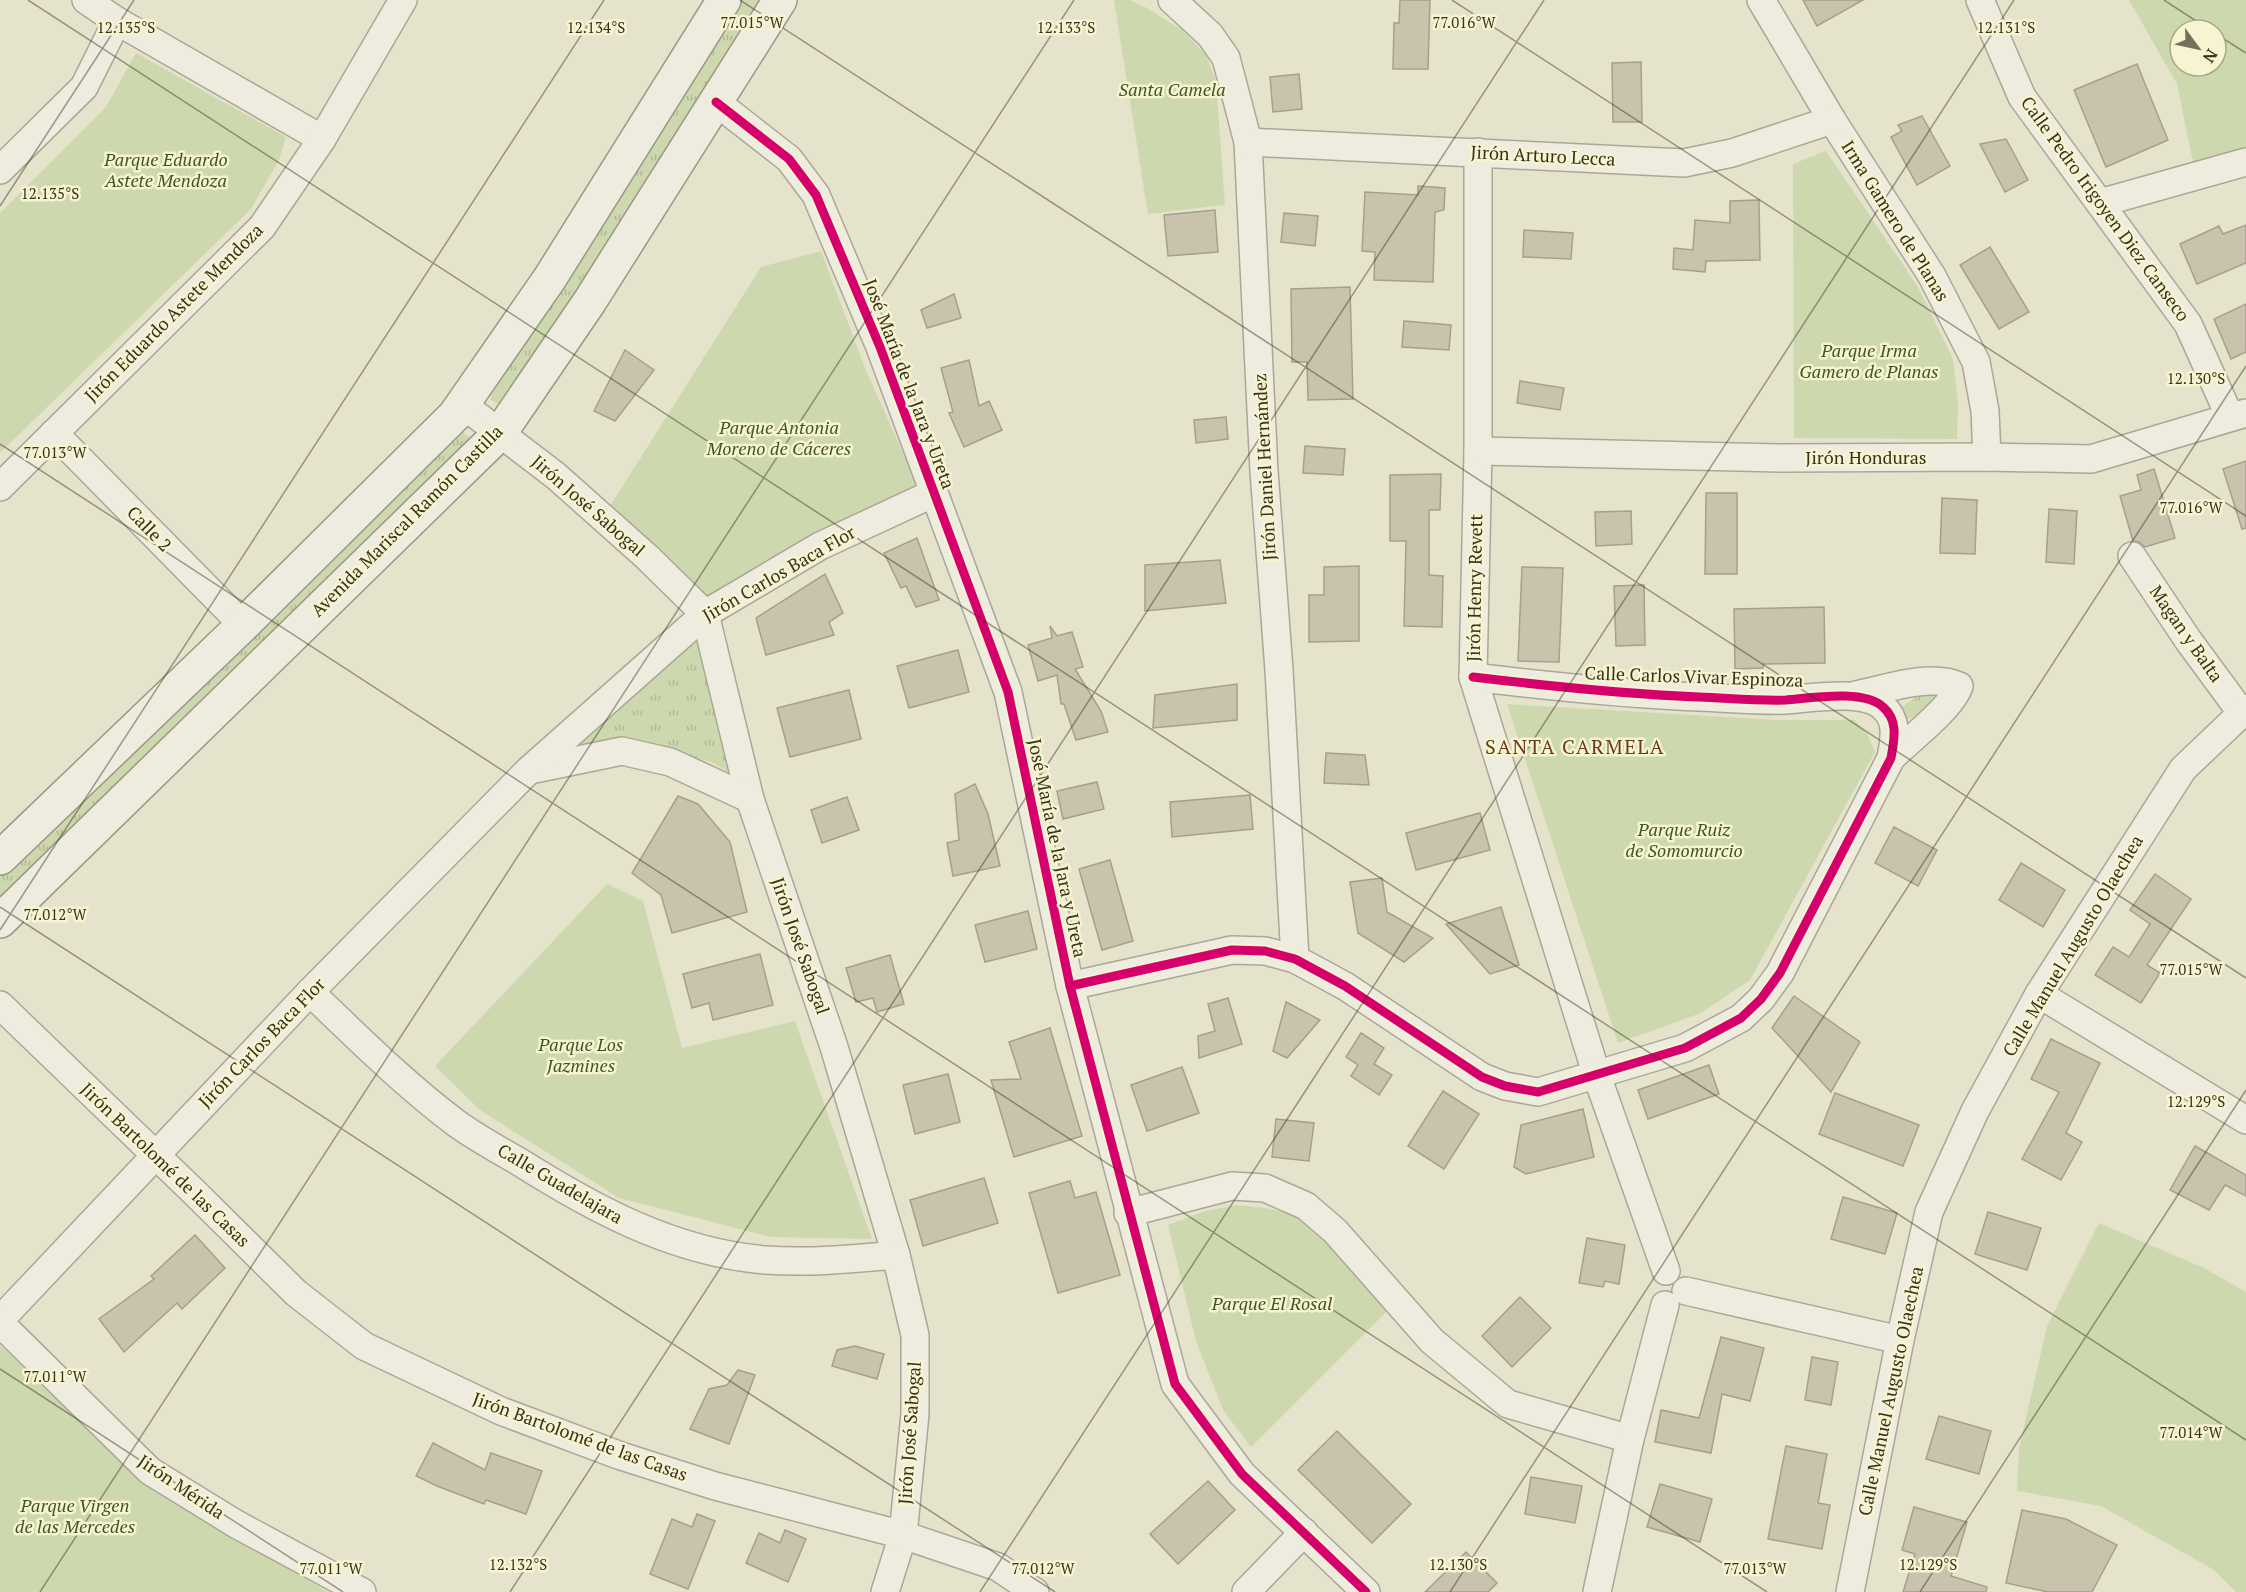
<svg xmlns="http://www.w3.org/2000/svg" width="2246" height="1592" font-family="'PT Serif',serif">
	<defs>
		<pattern id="grass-tufts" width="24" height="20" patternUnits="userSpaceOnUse" patternTransform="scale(1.5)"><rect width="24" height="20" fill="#ced8ae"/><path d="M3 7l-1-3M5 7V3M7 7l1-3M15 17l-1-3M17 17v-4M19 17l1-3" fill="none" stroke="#b2ba95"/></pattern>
	</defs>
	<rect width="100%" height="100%" fill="#e6e3cc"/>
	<!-- grass -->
	<g fill="url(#grass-tufts)">
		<path d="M738 0H765L508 400 500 405 491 400 489 385Z"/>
		<path d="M456 427 475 442 0 896V864Z"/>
		<path d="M702 626 739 779 712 762 626 742 552 761Z"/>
		<path d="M1923 693 1936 694 1937 698 1930 708 1902 723 1898 709Z"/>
	</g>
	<!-- park -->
	<g fill="#ced8ae" fill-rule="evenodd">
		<path d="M1114 0H1129L1147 8 1182 30 1206 55 1216 81 1225 205 1148 214Z"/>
		<path d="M2129 0H2246V148L2193 162 2177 84ZM2180 30H2216V66H2180Z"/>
		<path d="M136 53 286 137 279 160 251 209 0 453V213L106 107Z"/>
		<path d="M1826 151 1918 287 1953 359 1958 402 1957 439 1794 438 1793 164Z"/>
		<path d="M821 251 865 368 920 491 706 600 607 511 761 267Z"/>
		<path d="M1507 704 1777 720H1855L1867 734 1875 752 1750 980 1701 1013 1618 1043Z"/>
		<path d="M607 884 643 901 682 1048 795 1021 872 1239 771 1237 619 1198 480 1110 435 1066Z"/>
		<path d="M1236 1205C1256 1207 1278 1208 1296 1217 1334 1237 1360 1278 1387 1311L1251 1447 1223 1410 1196 1341 1168 1225 1202 1212Z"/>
		<path d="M2099 1223 2204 1268 2246 1292V1592H2236L2214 1570 2101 1506 2017 1491 2019 1448 2047 1326Z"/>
		<path d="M0 1345 151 1483 199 1517 328 1592H0Z"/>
	</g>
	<!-- building -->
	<g fill="#c9c2ad" stroke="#a69f8b" stroke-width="1.5">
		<path d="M1400 0H1430L1428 69H1393L1394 23H1399Z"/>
		<path d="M1803 0H1863L1817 26Z"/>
		<path d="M1641 62 1642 122H1613L1612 63Z"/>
		<path d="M2137 64 2168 140 2106 167 2074 90Z"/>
		<path d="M1299 74 1302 109 1273 112 1270 77Z"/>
		<path d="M1922 116 1950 166 1917 185 1891 137 1902 131 1898 125Z"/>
		<path d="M2006 139 2028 180 2005 192 1980 144Z"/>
		<path d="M1418 186 1445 188 1444 210 1435 212 1433 282 1374 280 1375 252 1362 251 1365 192 1418 195Z"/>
		<path d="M1759 200 1760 260 1706 261 1705 272 1673 269 1674 248 1693 250 1695 220 1730 223V201Z"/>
		<path d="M1215 210 1218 252 1168 256 1164 215Z"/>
		<path d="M1284 213 1318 216 1315 246 1281 242Z"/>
		<path d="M2246 225V263L2197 284 2180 244 2219 226 2223 234Z"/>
		<path d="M1524 230 1573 233 1571 259 1523 257Z"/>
		<path d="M1990 247 2029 312 1999 329 1960 265Z"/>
		<path d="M1350 287 1353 399 1308 400 1307 362H1292L1291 289Z"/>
		<path d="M954 294 961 318 927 328 921 310Z"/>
		<path d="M2246 304V352L2231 359 2214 319Z"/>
		<path d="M1404 321 1451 325 1449 350 1402 347Z"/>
		<path d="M625 350 654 370 615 421 594 411Z"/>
		<path d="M969 360 979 406 989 401 1002 430 964 447 949 413 953 412 941 368Z"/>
		<path d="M1520 381 1564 388 1560 410 1517 403Z"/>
		<path d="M1226 417 1228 439 1196 443 1194 420Z"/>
		<path d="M1305 446 1345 449 1343 475 1303 473Z"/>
		<path d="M2246 461V528L2242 529 2223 469Z"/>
		<path d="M2154 469 2175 538 2145 547 2139 542 2133 541 2120 496 2141 490 2137 475Z"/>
		<path d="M1441 474 1440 510H1429V575L1443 576 1442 627 1404 626 1406 541H1390V475Z"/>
		<path d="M1706 493H1737V574H1705Z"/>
		<path d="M1942 498 1977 500 1975 554 1940 553Z"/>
		<path d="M2049 509 2077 511 2074 564 2046 562Z"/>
		<path d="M1631 511 1632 544 1596 546 1595 512Z"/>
		<path d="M917 538 939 600 916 607 906 586 901 588 884 553Z"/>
		<path d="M1220 560 1226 603 1145 611V565Z"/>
		<path d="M1359 566V641L1309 642V595H1324V567Z"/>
		<path d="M1522 567 1563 568 1559 662 1518 661Z"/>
		<path d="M825 574 843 613 829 622 834 635 766 655 756 618Z"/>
		<path d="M1644 585 1645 645 1616 646 1614 586Z"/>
		<path d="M1824 607 1825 663 1763 664V668L1735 669 1734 609Z"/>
		<path d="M1050 626 1057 636 1072 632 1083 667 1075 669 1101 711 1108 732 1076 740 1064 704H1061L1057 675 1038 681 1028 645 1052 638Z"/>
		<path d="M958 650 969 692 909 708 897 666Z"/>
		<path d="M1237 684V720L1153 728 1155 695Z"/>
		<path d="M849 690 861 739 790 757 777 708Z"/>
		<path d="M1326 753 1365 755 1369 785 1324 783Z"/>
		<path d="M1097 782 1104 809 1063 819 1057 791Z"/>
		<path d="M975 784 988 814 1000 866 953 876 947 843 959 840 955 794Z"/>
		<path d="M1250 795 1253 829 1172 837 1170 802Z"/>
		<path d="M678 796 698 804 730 842 747 912 672 933 661 895 632 873Z"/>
		<path d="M847 797 859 830 822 843 811 810Z"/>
		<path d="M1480 813 1490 850 1416 870 1406 833Z"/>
		<path d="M1894 827 1937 850 1918 886 1875 863Z"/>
		<path d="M1110 860 1133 941 1102 950 1079 869Z"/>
		<path d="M2021 863 2065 890 2043 927 1999 900Z"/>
		<path d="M2155 874 2191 899 2147 965 2160 973 2141 1003 2095 975 2113 947 2129 957 2150 924 2130 910Z"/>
		<path d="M1382 878 1387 912 1433 938 1404 962 1358 933 1350 882Z"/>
		<path d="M1501 907 1519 965 1490 974 1446 924Z"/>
		<path d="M1028 911 1037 949 985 962 975 925Z"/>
		<path d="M760 954 773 1005 713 1020 709 1003 692 1008 683 974Z"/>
		<path d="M890 955 904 1004 877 1012 873 998 856 1002 846 968Z"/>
		<path d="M1794 996 1860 1042 1831 1092 1772 1028Z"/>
		<path d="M1228 998 1242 1044 1199 1058 1198 1036 1215 1031 1208 1004Z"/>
		<path d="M1286 1002 1320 1020 1287 1058 1273 1051Z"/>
		<path d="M1050 1028 1082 1136 1014 1157 991 1080 1021 1079 1009 1042Z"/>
		<path d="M1361 1033 1384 1048 1374 1064 1392 1075 1379 1095 1351 1076 1358 1065 1346 1057Z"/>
		<path d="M2051 1039 2100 1063 2066 1133 2082 1142 2061 1180 2022 1159 2059 1092 2031 1079Z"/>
		<path d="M1709 1065 1719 1094 1648 1119 1638 1090Z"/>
		<path d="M1182 1067 1199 1113 1147 1131 1131 1085Z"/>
		<path d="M948 1074 960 1122 915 1134 903 1085Z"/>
		<path d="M1443 1091 1479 1114 1444 1169 1408 1146Z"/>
		<path d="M1835 1093 1919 1125 1903 1166 1819 1134Z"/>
		<path d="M1583 1109 1594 1157 1526 1174 1514 1167 1521 1125Z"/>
		<path d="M1276 1119 1314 1123 1309 1161 1272 1157Z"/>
		<path d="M2195 1146 2246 1175V1196L2225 1185 2209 1210 2170 1190Z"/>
		<path d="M984 1178 998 1223 923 1246 910 1200Z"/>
		<path d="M1070 1181 1075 1198 1096 1192 1120 1275 1058 1293 1029 1193Z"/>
		<path d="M1843 1197 1897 1213 1885 1254 1831 1239Z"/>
		<path d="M1988 1212 2041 1228 2027 1270 1975 1254Z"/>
		<path d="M195 1235 225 1268 182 1309 177 1303 124 1352 99 1319 154 1279 151 1276Z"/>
		<path d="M1587 1238 1625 1245 1619 1284 1605 1281 1603 1287 1579 1283Z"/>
		<path d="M1520 1297 1551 1328 1512 1367 1482 1336Z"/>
		<path d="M1721 1337 1764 1348 1750 1401 1722 1394 1711 1453 1655 1442 1661 1410 1699 1418Z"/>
		<path d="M855 1346 884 1354 877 1379 832 1366 837 1350Z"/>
		<path d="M1812 1357 1838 1362 1831 1405 1805 1400Z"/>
		<path d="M738 1370 755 1375 729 1444 690 1429 709 1389 727 1385Z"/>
		<path d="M1939 1416 1991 1431 1979 1474 1926 1459Z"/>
		<path d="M1337 1431 1411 1504 1372 1543 1298 1470Z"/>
		<path d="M433 1443 485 1470 491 1453 542 1471 526 1514 486 1500 484 1504 437 1486 416 1476Z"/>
		<path d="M1786 1446 1827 1454 1818 1503 1830 1505 1822 1549 1768 1539Z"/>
		<path d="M1531 1477 1582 1486 1575 1523 1525 1514Z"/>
		<path d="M1208 1481 1235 1510 1178 1564 1150 1534Z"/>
		<path d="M1660 1484 1712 1499 1700 1542 1647 1527Z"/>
		<path d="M1914 1507 1967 1522 1951 1576 1987 1587 1986 1592H1903L1915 1554 1902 1550Z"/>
		<path d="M2022 1510 2066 1519 2117 1545 2092 1592H2048L2006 1583Z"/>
		<path d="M697 1514 715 1521 688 1589 650 1574 672 1519 692 1527Z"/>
		<path d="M785 1530 806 1539 788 1582 746 1563 759 1533 780 1543Z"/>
		<path d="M1466 1552 1497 1583 1488 1592H1425Z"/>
	</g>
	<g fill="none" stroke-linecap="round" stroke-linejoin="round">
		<!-- minor casing -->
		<g stroke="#aba796" stroke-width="30">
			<g id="minor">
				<path d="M86 0 117 21 322 139"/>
				<path d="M1172 0 1210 35 1226 58 1248 142 1264 471 1279 670 1295 959"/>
				<path d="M1761 0 1832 120 1932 276 1976 362 1985 411 1987 457"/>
				<path d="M1980 0 2022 97 2188 324 2230 417"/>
				<path d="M716 102 789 159 816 195 880 347 1008 692 1070 986 1175 1384 1242 1474 1366 1592"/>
				<path d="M1248 142 1684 163 1732 153 1832 120"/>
				<path d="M1478 152V451L1473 677 1597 1076 1666 1271"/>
				<path d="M0 170 84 87 117 21"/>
				<path d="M2100 203 2246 162"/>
				<path d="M462 404 556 476 647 557 705 614 750 799 834 1047 896 1255 915 1335V1414L903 1535 885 1592"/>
				<path d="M54 433 243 625"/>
				<path d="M1478 451 1781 458 1987 457 2091 459 2246 413"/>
				<path d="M0 487 262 227 322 139 403 0"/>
				<path d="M2132 556 2188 640 2241 712"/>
				<path d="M1856 695C1886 689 1930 673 1959 686 1952 708 1909 740 1891 758"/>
				<path d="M530 770 622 751 670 762 750 799"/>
				<path d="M1070 986 1232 950 1265 951 1295 959 1345 986 1482 1077 1505 1086 1538 1092 1685 1048 1741 1018 1761 999 1780 973 1891 758C1894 740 1899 721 1883 707 1864 689 1811 698 1786 700 1757 701 1728 698 1699 697 1623 694 1548 686 1473 677"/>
				<path d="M310 992C357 1037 404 1084 456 1123 475 1137 497 1149 518 1161 594 1209 673 1252 765 1260 809 1263 852 1259 896 1255"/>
				<path d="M2039 994 2246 1120"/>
				<path d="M0 1005 195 1193 296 1293 364 1346 501 1411 621 1456 715 1486 903 1535 998 1567 1035 1592"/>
				<path d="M1128 1213 1232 1186 1265 1188 1306 1206 1335 1231 1432 1341 1508 1404 1630 1439"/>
				<path d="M1686 1291 1900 1340"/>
				<path d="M0 1320 310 992 529 770 705 614 820 546 934 493"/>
				<path d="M0 1323 150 1471 236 1524 362 1592"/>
				<path d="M1246 1592 1304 1532"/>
				<path d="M1597 1592 1630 1439 1665 1305"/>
				<path d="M1850 1592 1900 1340 1929 1212 1975 1111 2039 994 2183 769 2246 709"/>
			</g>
		</g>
		<!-- secondary casing -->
		<g stroke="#9a9785" stroke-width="36">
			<g id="secondary">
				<path d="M0 858 243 625 455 415 550 278 724 0"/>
				<path d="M0 921 500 433 590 301 780 0"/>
			</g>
		</g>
		<!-- minor -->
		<use href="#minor" stroke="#edecde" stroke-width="27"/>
		<!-- secondary -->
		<use href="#secondary" stroke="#edecde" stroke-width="33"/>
		<!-- cycleway casing -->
		<g stroke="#f7f4d1" stroke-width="13">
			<g id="cycleway">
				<path d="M716 102 789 159 816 195 880 347 1008 692 1070 986 1175 1384 1242 1474 1366 1592"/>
				<path d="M1070 986 1232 950 1265 951 1295 959 1345 986 1482 1077 1505 1086 1538 1092 1685 1048 1741 1018 1761 999 1780 973 1891 758C1894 740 1899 721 1883 707 1864 689 1811 698 1786 700 1757 701 1728 698 1699 697 1623 694 1548 686 1473 677"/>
			</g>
		</g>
		<!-- cycleway -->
		<use href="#cycleway" stroke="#d6006c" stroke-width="9"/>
	</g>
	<!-- ticks -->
	<path fill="none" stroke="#3a311d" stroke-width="1.5" stroke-opacity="0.45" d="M28 0 2246 1440M740 0 2246 978M1452 0 2246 516M2164 0 2210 30M2216 34 2246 53M0 206 134 0M0 444 1767 1592M0 907 1055 1592M0 930 604 0M0 1369 343 1592M40 1592 1074 0M510 1592 1544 0M980 1592 2014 0M1450 1592 2246 366M1920 1592 2246 1090"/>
	<g text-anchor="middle" stroke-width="5" stroke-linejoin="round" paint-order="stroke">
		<!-- park labels -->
		<g font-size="18" font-style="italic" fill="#3e5722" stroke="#f7f4d1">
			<text x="1172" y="96">Santa Camela</text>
			<text x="166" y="166">Parque Eduardo<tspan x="166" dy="21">Astete Mendoza</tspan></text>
			<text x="1869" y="357">Parque Irma<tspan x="1869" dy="21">Gamero de Planas</tspan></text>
			<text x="779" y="434">Parque Antonia<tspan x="779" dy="21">Moreno de Cáceres</tspan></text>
			<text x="1684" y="836">Parque Ruiz<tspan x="1684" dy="21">de Somomurcio</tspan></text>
			<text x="581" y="1051">Parque Los<tspan x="581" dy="21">Jazmines</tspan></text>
			<text x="1272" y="1310">Parque El Rosal</text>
			<text x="75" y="1512">Parque Virgen<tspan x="75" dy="21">de las Mercedes</tspan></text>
		</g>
		<!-- street labels -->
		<g font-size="18" fill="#3a311d" stroke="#f7f4d1">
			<text transform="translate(1543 156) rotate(3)" y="6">Jirón Arturo Lecca</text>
			<text transform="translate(2105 209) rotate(54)" y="6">Calle Pedro Irigoyen Diez Canseco</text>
			<text transform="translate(1895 221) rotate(58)" y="6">Irma Gamero de Planas</text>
			<text transform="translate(174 313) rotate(-45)" y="6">Jirón Eduardo Astete Mendoza</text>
			<text transform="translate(909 384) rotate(69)" y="6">José María de la Jara y Ureta</text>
			<text x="1866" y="464">Jirón Honduras</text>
			<text transform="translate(1265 467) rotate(-93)" y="6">Jirón Daniel Hernández</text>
			<text transform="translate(588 506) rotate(41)" y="6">Jirón José Sabogal</text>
			<text transform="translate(407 521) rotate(-45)" y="6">Avenida Mariscal Ramón Castilla</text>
			<text transform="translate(149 529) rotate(46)" y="6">Calle 2</text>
			<text transform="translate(779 574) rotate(-30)" y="6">Jirón Carlos Baca Flor</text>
			<text transform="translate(1475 588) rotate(-89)" y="6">Jirón Henry Revett</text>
			<text transform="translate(2186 634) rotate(55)" y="6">Magan y Balta</text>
			<text transform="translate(1694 677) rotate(2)" y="6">Calle Carlos Vivar Espinoza</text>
			<text transform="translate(1057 848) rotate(78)" y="6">José María de la Jara y Ureta</text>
			<text transform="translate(800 946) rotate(71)" y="6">Jirón José Sabogal</text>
			<text transform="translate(2073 946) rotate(-59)" y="6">Calle Manuel Augusto Olaechea</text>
			<text transform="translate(262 1043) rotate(-46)" y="6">Jirón Carlos Baca Flor</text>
			<text transform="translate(165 1165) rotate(44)" y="6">Jirón Bartolomé de las Casas</text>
			<text transform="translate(560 1184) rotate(30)" y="6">Calle Guadelajara</text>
			<text transform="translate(1891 1391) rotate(-78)" y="6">Calle Manuel Augusto Olaechea</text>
			<text transform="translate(910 1433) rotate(-86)" y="6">Jirón José Sabogal</text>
			<text transform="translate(580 1437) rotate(20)" y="6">Jirón Bartolomé de las Casas</text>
			<text transform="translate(181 1487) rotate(34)" y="6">Jirón Mérida</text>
		</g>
		<!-- neighbourhood labels -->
		<g font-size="20" letter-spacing="1.5" fill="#683c1a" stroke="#f7f4d1">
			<text x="1575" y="754">SANTA CARMELA</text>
		</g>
	</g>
	<g font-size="15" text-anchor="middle" fill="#3a311d" stroke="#f7f4d1" stroke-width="5" stroke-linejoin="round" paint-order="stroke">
		<text x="752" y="28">77.015°W</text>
		<text x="1464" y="28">77.016°W</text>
		<text x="126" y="33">12.135°S</text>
		<text x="596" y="33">12.134°S</text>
		<text x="1066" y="33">12.133°S</text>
		<text x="2006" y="33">12.131°S</text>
		<text x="50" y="199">12.135°S</text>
		<text x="2196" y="384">12.130°S</text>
		<text x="55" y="458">77.013°W</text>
		<text x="2191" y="513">77.016°W</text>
		<text x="55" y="920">77.012°W</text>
		<text x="2191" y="975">77.015°W</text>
		<text x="2196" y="1107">12.129°S</text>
		<text x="55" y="1382">77.011°W</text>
		<text x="2191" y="1438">77.014°W</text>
		<text x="518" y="1570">12.132°S</text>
		<text x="1458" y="1570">12.130°S</text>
		<text x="1928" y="1570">12.129°S</text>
		<text x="331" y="1574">77.011°W</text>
		<text x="1043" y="1574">77.012°W</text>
		<text x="1755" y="1574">77.013°W</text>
	</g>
	<!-- north arrow -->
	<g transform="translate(2198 48) rotate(123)"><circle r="28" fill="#f7f4d1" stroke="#aba689" stroke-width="1.5"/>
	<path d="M0-4.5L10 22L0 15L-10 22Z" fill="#766f5a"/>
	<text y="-9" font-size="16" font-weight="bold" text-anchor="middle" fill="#3a311d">N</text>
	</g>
</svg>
